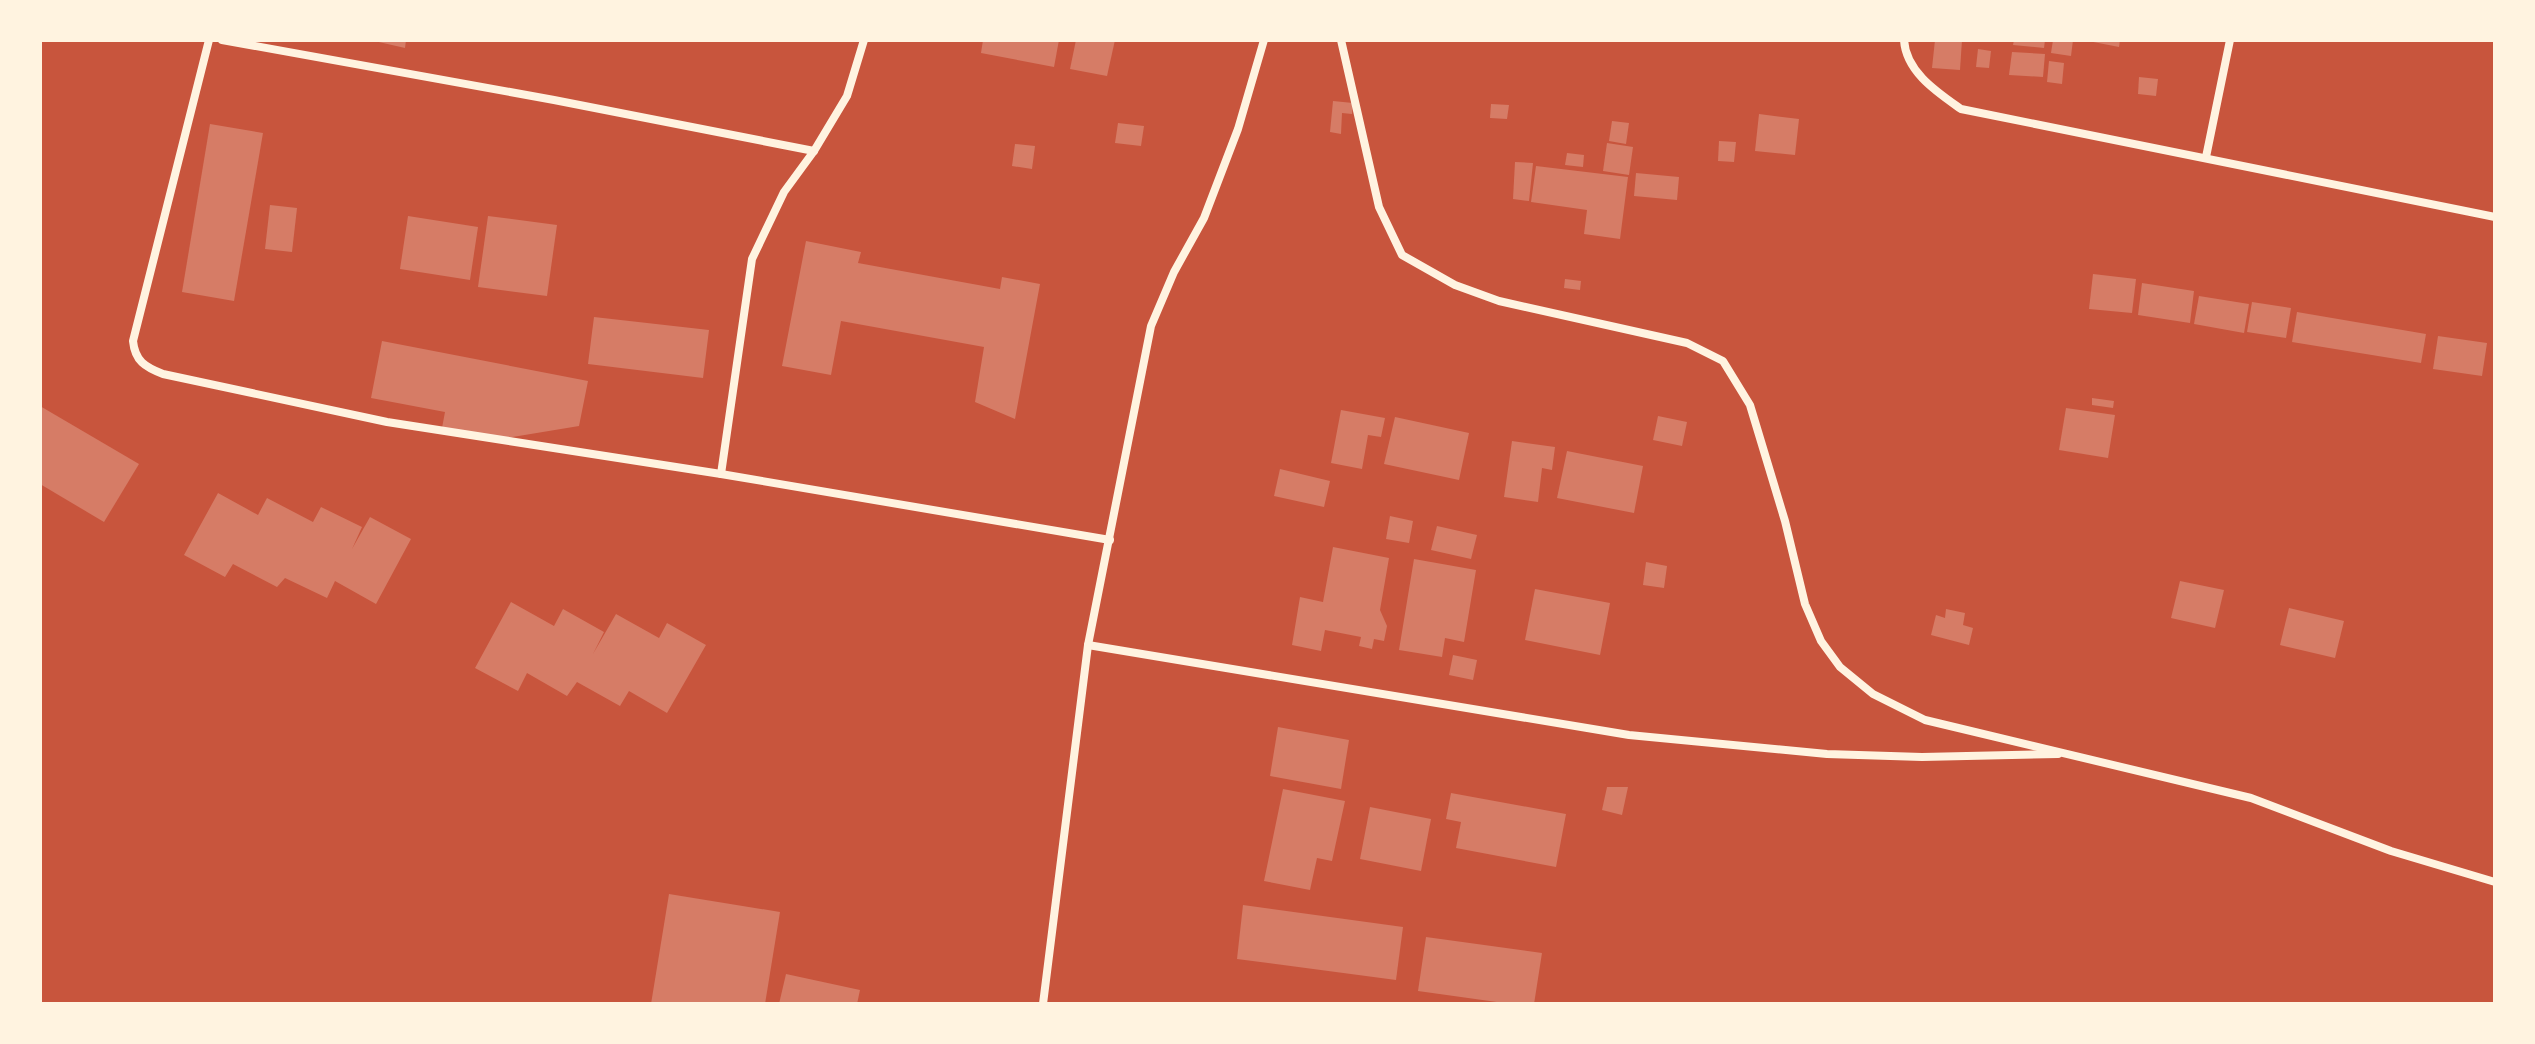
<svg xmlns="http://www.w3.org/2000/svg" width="2535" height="1044" font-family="'PT Sans Narrow',sans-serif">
	<rect width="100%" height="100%" fill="#c8553d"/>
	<!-- building -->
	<g fill="#d67c66">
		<path d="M370 40H406L405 48Z"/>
		<path d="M983 40H1059L1054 67 981 53Z"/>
		<path d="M1076 40H1115L1107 76 1070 69Z"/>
		<path d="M1935 40H1962L1960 70 1932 68Z"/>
		<path d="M2014 40H2045L2044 48 2013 45Z"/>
		<path d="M2053 40H2073L2071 56 2051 53Z"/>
		<path d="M2083 40H2120L2119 47Z"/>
		<path d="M1978 49 1991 51 1989 68 1976 67Z"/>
		<path d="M2012 52 2045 54 2043 77 2009 75Z"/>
		<path d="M2049 61 2064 63 2062 84 2047 82Z"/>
		<path d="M2139 77 2158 79 2156 96 2138 94Z"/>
		<path d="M1333 101 1353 103 1352 114 1342 113 1341 134 1330 132Z"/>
		<path d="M1491 104 1509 105 1507 119 1490 118Z"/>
		<path d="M1759 114 1799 119 1795 155 1755 151Z"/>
		<path d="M1612 121 1629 123 1626 144 1609 141Z"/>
		<path d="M1118 123 1144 126 1141 146 1115 143Z"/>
		<path d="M210 124 263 133 234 301 182 292Z"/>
		<path d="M1719 141 1736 142 1734 162 1718 161Z"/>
		<path d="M1607 143 1633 147 1629 175 1603 171Z"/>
		<path d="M1015 144 1035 146 1032 169 1012 166Z"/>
		<path d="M1567 153 1584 155 1583 167 1565 165Z"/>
		<path d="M1515 162 1533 163 1529 201 1513 199Z"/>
		<path d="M1536 166 1628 177 1620 239 1584 234 1587 210 1531 202Z"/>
		<path d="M1636 173 1679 177 1677 200 1634 196Z"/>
		<path d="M270 205 297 208 292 252 265 249Z"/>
		<path d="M408 216 478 227 470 280 400 269Z"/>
		<path d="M488 216 557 225 547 296 478 287Z"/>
		<path d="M806 241 861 252 858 263 1000 289 1002 277 1040 284 1015 419 975 402 984 347 841 321 831 375 782 366Z"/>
		<path d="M2093 274 2136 279 2132 313 2089 309Z"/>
		<path d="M1565 279 1581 281 1580 290 1564 288Z"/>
		<path d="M2142 283 2194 291 2190 323 2138 315Z"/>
		<path d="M2199 296 2249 304 2244 333 2194 324Z"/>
		<path d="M2252 302 2291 308 2286 338 2247 332Z"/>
		<path d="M2297 312 2426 334 2421 363 2292 342Z"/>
		<path d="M594 317 709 330 703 378 588 364Z"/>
		<path d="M2438 336 2487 343 2482 376 2433 369Z"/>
		<path d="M382 341 588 381 579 426 501 439 442 428 445 412 371 398Z"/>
		<path d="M2092 398 2114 401 2113 408 2092 405Z"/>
		<path d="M40 406 139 464 104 522 40 484Z"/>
		<path d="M2066 408 2115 415 2108 458 2059 450Z"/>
		<path d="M1341 410 1385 418 1381 437 1368 435 1362 469 1331 463Z"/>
		<path d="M1658 416 1687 422 1682 446 1653 440Z"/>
		<path d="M1395 417 1469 433 1459 480 1384 464Z"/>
		<path d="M1512 441 1555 447 1552 470 1542 468 1538 502 1504 497Z"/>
		<path d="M1567 451 1643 466 1634 513 1557 498Z"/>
		<path d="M1280 469 1330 481 1324 507 1274 496Z"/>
		<path d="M218 493 258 515 267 498 313 522 321 507 362 527 352 549 370 517 411 539 376 604 335 581 327 598 285 578 277 587 233 564 225 577 184 555Z"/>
		<path d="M1390 516 1413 521 1409 543 1386 539Z"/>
		<path d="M1437 526 1477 535 1471 559 1431 550Z"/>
		<path d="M1333 547 1389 558 1380 610 1387 626 1384 641 1374 639 1372 649 1359 646 1361 637 1325 630 1321 651 1292 645 1300 597 1323 602Z"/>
		<path d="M1414 559 1476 570 1464 642 1445 638 1442 657 1399 650Z"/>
		<path d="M1646 562 1667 566 1664 588 1643 585Z"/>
		<path d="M2180 581 2224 590 2215 628 2171 618Z"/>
		<path d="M1535 589 1610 603 1600 655 1525 640Z"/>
		<path d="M511 602 554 626 563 609 604 632 593 654 616 614 659 638 667 623 706 645 667 713 629 691 620 706 577 682 567 696 527 673 518 691 475 668Z"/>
		<path d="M2289 608 2344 621 2335 658 2280 645Z"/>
		<path d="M1946 609 1965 613 1963 625 1973 628 1969 645 1931 635 1936 615 1945 618Z"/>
		<path d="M1453 655 1477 660 1473 680 1449 675Z"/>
		<path d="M1278 727 1349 740 1341 789 1270 776Z"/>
		<path d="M1607 787H1628L1622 815 1602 810Z"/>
		<path d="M1283 789 1345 801 1332 861 1317 858 1310 890 1264 881Z"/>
		<path d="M1451 793 1566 814 1556 867 1456 848 1461 822 1446 819Z"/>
		<path d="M1370 807 1431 819 1421 871 1360 859Z"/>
		<path d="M669 894 780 912 765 1004H651Z"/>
		<path d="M1243 905 1403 927 1396 980 1237 959Z"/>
		<path d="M1426 937 1542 953 1534 1004H1511L1418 991Z"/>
		<path d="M786 974 860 990 857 1004H779Z"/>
	</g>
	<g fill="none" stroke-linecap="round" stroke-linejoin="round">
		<!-- minor -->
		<g stroke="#fff3e0" stroke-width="8">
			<path d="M209 40 133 341C135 361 145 367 163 374L387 422 721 474 1110 540"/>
			<path d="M222 40 554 100 814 151"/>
			<path d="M1341 40 1379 207 1402 255 1455 285 1499 301 1687 343 1723 361 1750 405 1785 521 1805 604 1821 641 1840 667 1873 694 1925 720 2251 798 2391 851 2495 882"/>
			<path d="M1904 40C1906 72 1937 92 1961 109L2495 217"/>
			<path d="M2206 157 2230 40"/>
			<path d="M721 474 752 259 784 192 814 151 847 96 864 40"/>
			<path d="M1088 645 1629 735 1827 754 1922 757 2058 754"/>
			<path d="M1043 1004 1088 645 1151 326 1174 272 1204 218 1238 129 1264 40"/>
		</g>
	</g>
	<!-- border -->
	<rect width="2535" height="1044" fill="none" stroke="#fff3e0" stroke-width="84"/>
</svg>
